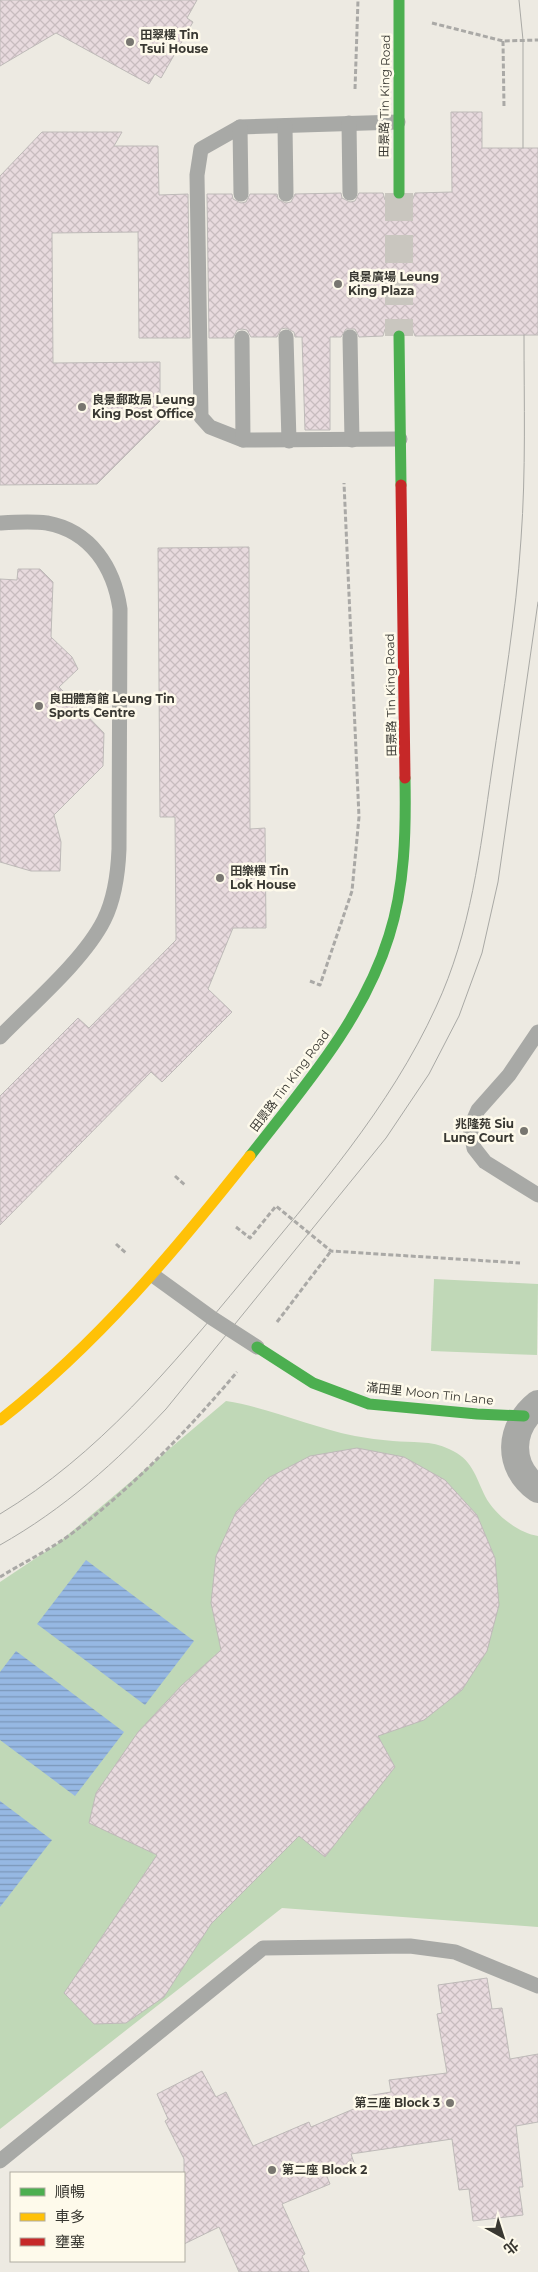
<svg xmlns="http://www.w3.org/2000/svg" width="538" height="2272" font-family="Montserrat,'Noto Sans TC',sans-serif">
	<defs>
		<pattern id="water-rules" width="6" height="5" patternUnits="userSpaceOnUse" patternTransform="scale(1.25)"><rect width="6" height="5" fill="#96b8e3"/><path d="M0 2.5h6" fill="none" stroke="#7b97b9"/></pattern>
		<pattern id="building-cross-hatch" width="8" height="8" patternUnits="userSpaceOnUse" patternTransform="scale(1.25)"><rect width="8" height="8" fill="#e8dade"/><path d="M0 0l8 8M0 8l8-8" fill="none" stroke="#c8bcbf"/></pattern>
	</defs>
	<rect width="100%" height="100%" fill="#edeae2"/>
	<!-- pitch -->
	<g fill="#c0d8b7">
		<path d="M434 1279 538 1284 537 1355 431 1351Z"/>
		<path d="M226 1401C270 1408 311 1427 355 1436 367 1438 380 1440 393 1441 411 1443 432 1440 449 1449 472 1459 475 1475 485 1496 494 1514 518 1533 538 1536V1927L282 1908 0 2129V1582L57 1544Z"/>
	</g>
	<!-- water -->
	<g fill="url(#water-rules)">
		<path d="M86 1560 194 1641 145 1705 37 1624Z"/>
		<path d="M16 1651 124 1732 75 1796 0 1740V1672Z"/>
		<path d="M0 1801 52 1840 0 1907Z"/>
	</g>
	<!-- building -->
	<g fill="url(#building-cross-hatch)" stroke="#bebab8">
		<path d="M0 0H197L187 18 193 22 161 78 155 74 149 84 56 33 0 66Z"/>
		<path d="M451 112H482V148H538V335L415 336 412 328 406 322 399 320 391 323 385 329 383 336 359 337 355 329H346L341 337H330V430H305L302 337H295L294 332 286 328 281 329 277 337H251L247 330 242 329 237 330 233 338H209L207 194H232L233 199 241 203 246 202 250 194H277L278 199 286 203 291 202 295 194 341 193 342 198 350 202 355 201 359 193H383L385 200 391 206 399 209 406 207 412 201 415 193 452 192Z"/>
		<path d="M42 132H122L114 146H158L159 195 188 194 190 338H139L138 232 52 233 53 363 160 362V421L97 484 0 485V176Z"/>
		<path d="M249 547 250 829 265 828 266 928H233L208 989 232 1012 162 1082 151 1072 0 1225V1096L78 1018 89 1028 176 940 175 817H160L158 548Z"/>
		<path d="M18 569H40L53 582 51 637 72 657 78 669 59 687 104 733 103 766 54 815 61 842 60 871H31L0 862V579L17 580Z"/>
		<path d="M357 1448 404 1457 445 1480 477 1515 495 1558 499 1605 487 1651 462 1690 424 1720 378 1736 395 1767 325 1857 299 1836 211 1924 164 1997 126 2023 94 2024 64 1993 157 1855 89 1823 96 1793 138 1732 182 1685 221 1650 211 1603 216 1556 236 1512 268 1478 310 1456Z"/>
		<path d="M487 1978 492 2009 502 2008 510 2059 538 2054V2122L516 2126 523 2187H519L523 2215 473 2221 469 2189 459 2190 452 2139 351 2154 354 2163 326 2174 330 2184 282 2204 305 2254 302 2256 309 2272H239L219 2227 184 2244V2159L165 2121 168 2119 157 2094 202 2071 216 2097 226 2092 253 2146 309 2122 311 2127 363 2105 361 2097 391 2092 389 2080 447 2073 437 2014 442 2013 438 1985Z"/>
	</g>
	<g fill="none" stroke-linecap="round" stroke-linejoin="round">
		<!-- secondary-tunnel -->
		<path stroke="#c9c6bf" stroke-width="28" stroke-dasharray="28 14" stroke-linecap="butt" d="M399 193V336"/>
		<!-- path -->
		<g stroke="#aaa9a6" stroke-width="3" stroke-dasharray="5 2.5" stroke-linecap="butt">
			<path d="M432 23 503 41 538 40"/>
			<path d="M503 41 504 107"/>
			<path d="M355 89 358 0"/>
			<path d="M310 981 320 985 352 891 359 817 344 483"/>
			<path d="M175 1176 185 1185"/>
			<path d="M236 1227 250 1238 276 1206 331 1251 520 1263"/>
			<path d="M116 1244 126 1253"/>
			<path d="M277 1322 331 1251"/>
			<path d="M0 1577C24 1562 52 1549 75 1531 135 1485 188 1430 237 1372"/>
		</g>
		<!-- lane -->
		<g stroke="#a8a9a6" stroke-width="15">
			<path d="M398 122 240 127 201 149 197 175 201 417 210 427 243 440 400 439"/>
			<path d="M349 123 350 193"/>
			<path d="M285 126 286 194"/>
			<path d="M240 127 241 194"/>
			<path d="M286 337 289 441"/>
			<path d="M350 337 352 440"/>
			<path d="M242 338 243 440"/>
			<path d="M0 523C16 522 31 521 47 523 91 531 114 568 120 609L119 849C118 874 115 898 104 920 84 960 32 1004 0 1037"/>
			<path d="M538 1032 509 1075 478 1110 470 1128 474 1148 485 1162 538 1195"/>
			<path d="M154 1276 212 1318 257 1347"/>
			<path d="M0 2161 263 1948 410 1946 455 1952 538 1986"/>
		</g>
		<!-- street -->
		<path stroke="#a8a9a6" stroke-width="28" d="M538 1404C509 1427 506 1466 538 1489"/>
		<!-- fast -->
		<g stroke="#4caf50" stroke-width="11">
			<path d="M399 0V193"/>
			<path d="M399 336 401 485"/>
			<path d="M250 1156C303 1088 363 1020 389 936 405 886 406 831 405 778"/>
			<path d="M257 1347 313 1383 369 1404 477 1414 524 1416"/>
		</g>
		<!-- slow -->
		<path stroke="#ffc107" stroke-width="11" d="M0 1420C97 1344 174 1252 250 1156"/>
		<!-- jam -->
		<path stroke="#c62828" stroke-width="11" d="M401 485 405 778"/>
		<!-- tram -->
		<g stroke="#a9a9a5" stroke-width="1">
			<path d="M519 0 523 40V148"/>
			<path d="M0 1514C98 1455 172 1366 244 1279 314 1194 390 1108 436 1007 471 932 480 851 492 769 503 693 516 617 521 539 526 471 524 403 524 335"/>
			<path d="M0 1545C64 1509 116 1462 166 1409L386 1138 429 1074 459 1016 482 953 498 882 538 602"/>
		</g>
	</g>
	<!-- markers -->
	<g fill="#787670" stroke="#fefaeb" stroke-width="2">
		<circle cx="130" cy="42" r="5"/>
		<circle cx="338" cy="284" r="5"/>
		<circle cx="82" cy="407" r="5"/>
		<circle cx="39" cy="706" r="5"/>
		<circle cx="220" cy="878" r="5"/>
		<circle cx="524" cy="1131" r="5"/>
		<circle cx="450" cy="2103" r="5"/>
		<circle cx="272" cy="2170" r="5"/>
	</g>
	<g text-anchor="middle" stroke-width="5" stroke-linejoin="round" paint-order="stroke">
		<!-- poi labels -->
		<g font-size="12" font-weight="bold" fill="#393832" stroke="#fefaeb" text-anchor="start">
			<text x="140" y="39">田翠樓 Tin<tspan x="140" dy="14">Tsui House</tspan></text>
			<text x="348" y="281">良景廣場 Leung<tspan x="348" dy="14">King Plaza</tspan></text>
			<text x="92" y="404">良景郵政局 Leung<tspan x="92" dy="14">King Post Office</tspan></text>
			<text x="49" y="703">良田體育館 Leung Tin<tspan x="49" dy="14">Sports Centre</tspan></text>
			<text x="230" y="875">田樂樓 Tin<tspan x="230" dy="14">Lok House</tspan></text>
			<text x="514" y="1128" text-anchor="end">兆隆苑 Siu<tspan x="514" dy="14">Lung Court</tspan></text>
			<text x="440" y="2107" text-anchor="end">第三座 Block 3</text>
			<text x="282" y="2174">第二座 Block 2</text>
		</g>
		<!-- street labels -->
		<g font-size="12" fill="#393832" stroke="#fefaeb">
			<text transform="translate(385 96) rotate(-89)" y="4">田景路 Tin King Road</text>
			<text transform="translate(391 695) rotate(-91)" y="4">田景路 Tin King Road</text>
			<text transform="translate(290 1081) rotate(-53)" y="4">田景路 Tin King Road</text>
			<text transform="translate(430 1394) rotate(6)" y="4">滿田里 Moon Tin Lane</text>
		</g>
	</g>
	<!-- legend -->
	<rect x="10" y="2172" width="175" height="90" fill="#fefaeb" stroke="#afaca1"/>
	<rect x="20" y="2188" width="25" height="8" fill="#4caf50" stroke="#afaca1"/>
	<text x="55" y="2197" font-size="15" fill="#393832">順暢</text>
	<rect x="20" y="2213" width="25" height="8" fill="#ffc107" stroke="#afaca1"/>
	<text x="55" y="2222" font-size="15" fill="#393832">車多</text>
	<rect x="20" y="2238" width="25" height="8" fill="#c62828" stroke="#afaca1"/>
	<text x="55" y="2247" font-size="15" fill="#393832">壅塞</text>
	<!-- north arrow -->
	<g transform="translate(503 2237) rotate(141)" stroke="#fefaeb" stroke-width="4" paint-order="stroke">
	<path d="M0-4L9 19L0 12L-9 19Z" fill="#393832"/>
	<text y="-8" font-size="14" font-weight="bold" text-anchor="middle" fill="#393832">北</text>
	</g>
</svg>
